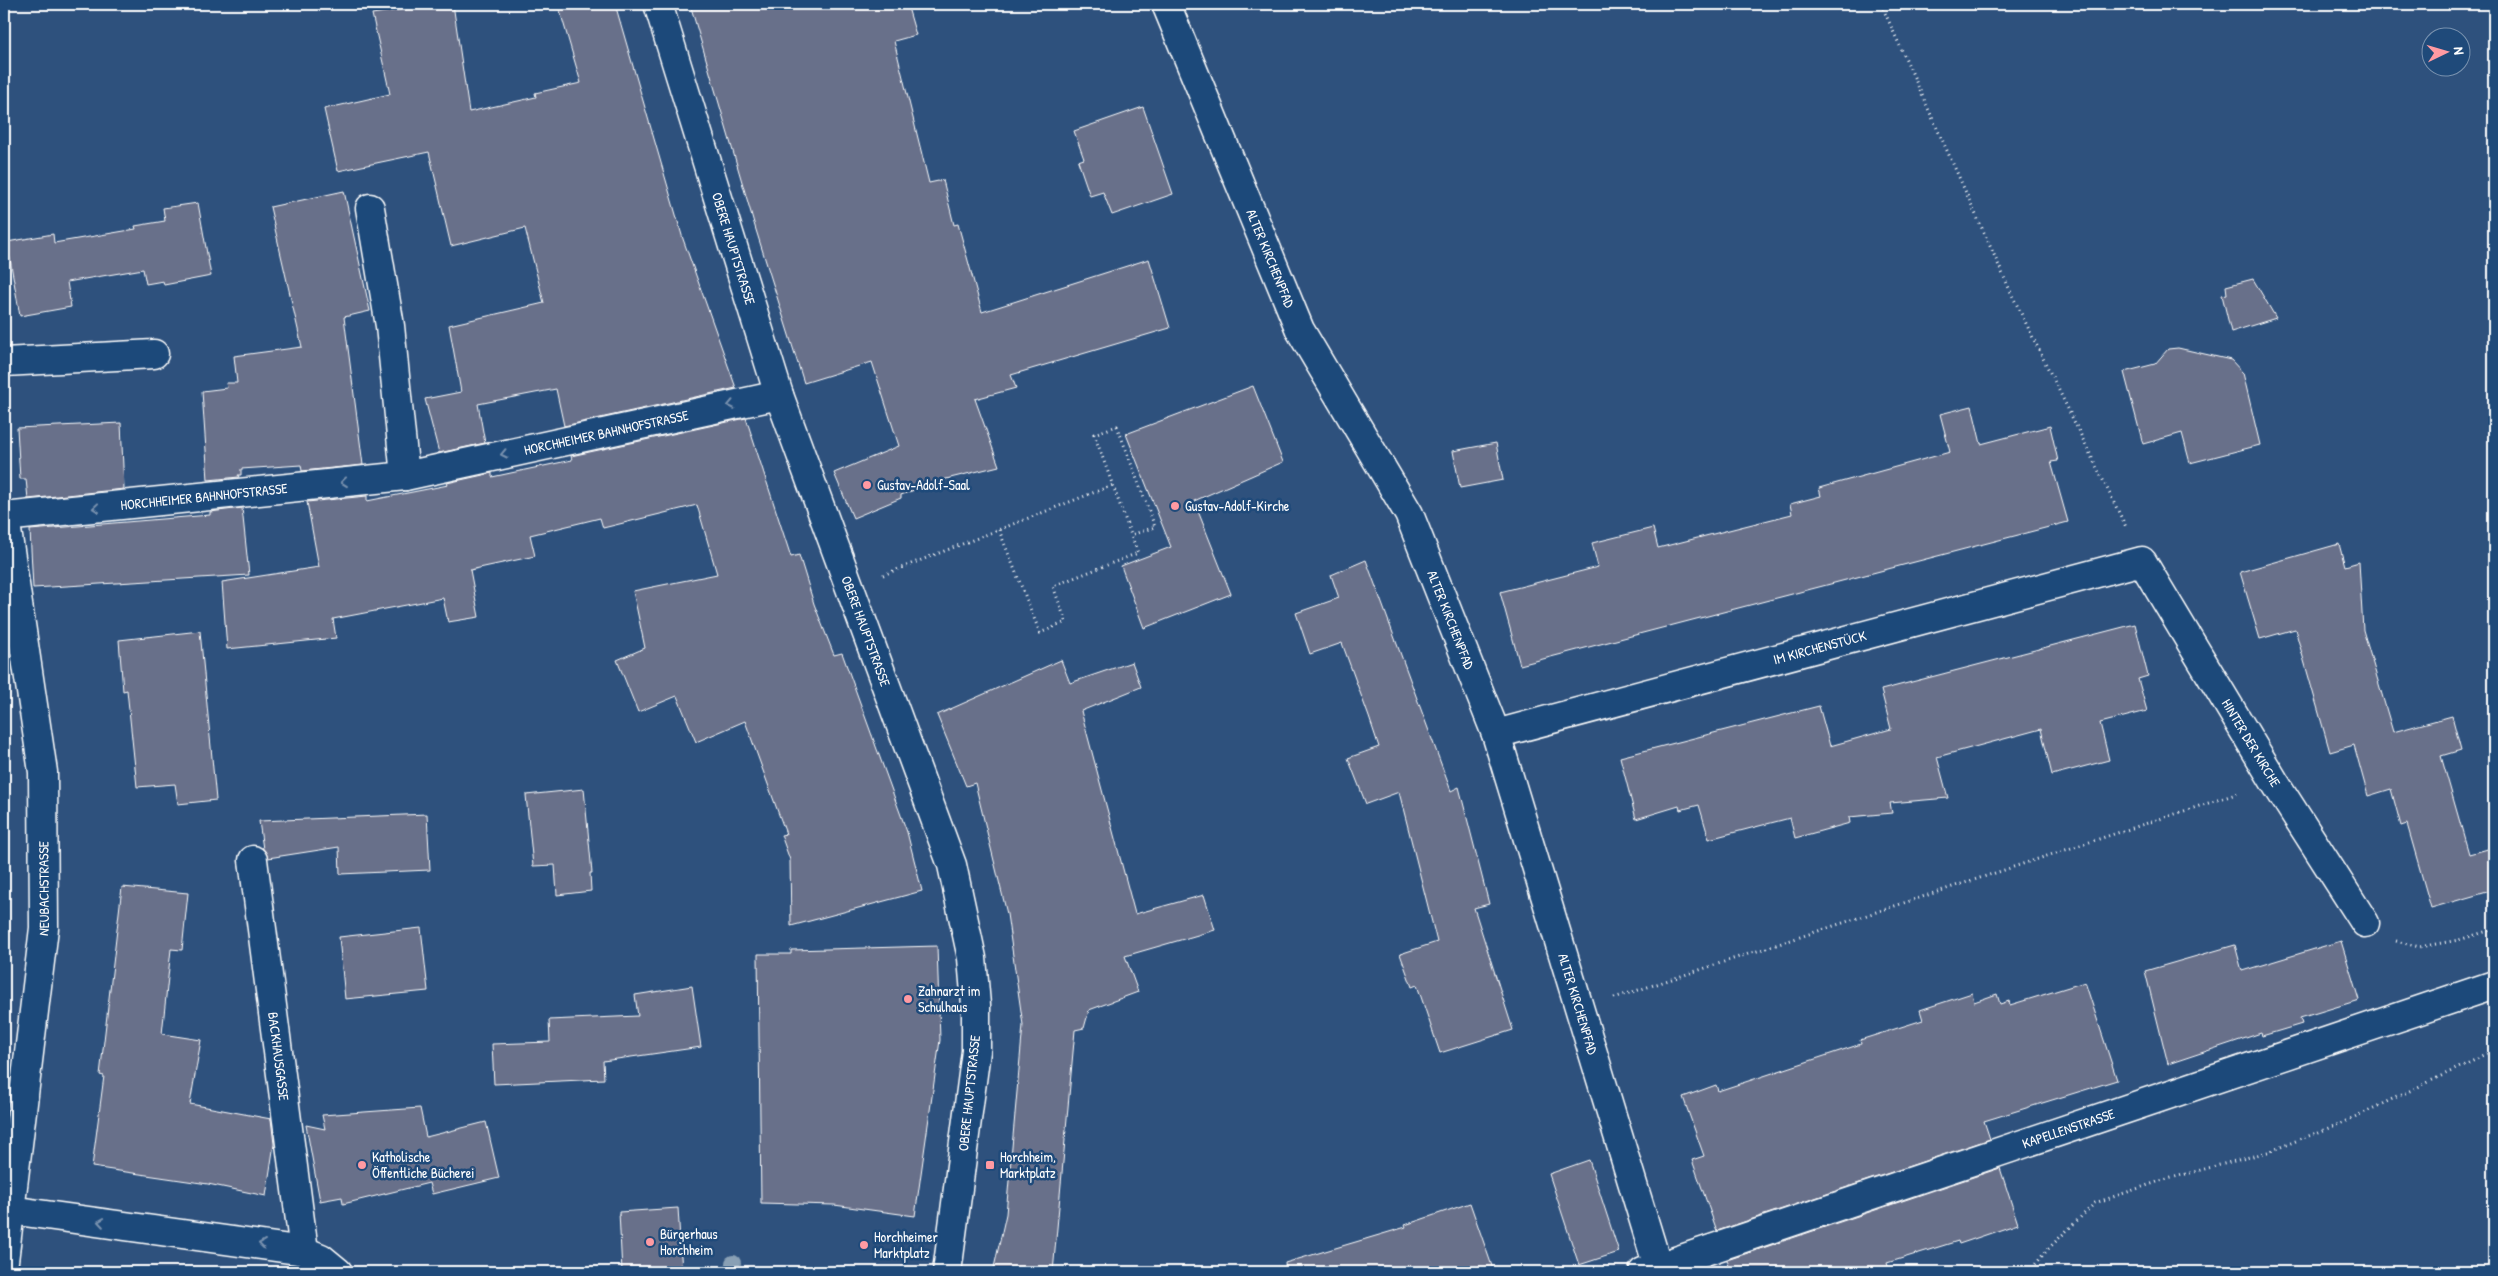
<svg xmlns="http://www.w3.org/2000/svg" width="2498" height="1276" font-family="'Patrick Hand',sans-serif">
	<rect width="100%" height="100%" fill="#2e517d"/>
	<filter id="ink" filterUnits="userSpaceOnUse"><feTurbulence type="fractalNoise" baseFrequency=".02" numOctaves="2"/><feDisplacementMap in="SourceGraphic" scale="10" xChannelSelector="R" yChannelSelector="G"/><feConvolveMatrix kernelMatrix="1 2 1 2 8 2 1 2 1" color-interpolation-filters="sRGB"/></filter>
	<g filter="url(#ink)">
		<!-- building -->
		<g fill="#686f8a" stroke="#fff">
			<path d="M440 4H453L469 112 536 97 535 93 581 83 558 4H615L683 239 736 388 564 426 556 389 478 404 485 443 439 453 425 399 461 392 449 325 544 303 525 228 451 246 429 152 338 171 324 109 390 94 372 14Z"/>
			<path d="M690 4H907L916 35 894 41 929 183 943 180 954 225 958 224 982 312 1149 259 1170 328 1011 375 1016 388 975 399 999 466 938 481 901 495V498L853 518 834 473 899 446 872 362 804 383 756 230Z"/>
			<path d="M1143 107 1173 194 1112 215 1103 192 1090 196 1078 161 1084 159 1074 131Z"/>
			<path d="M344 191 370 311 344 317 363 465 302 471 301 465 241 469V475H238L239 477 208 480 202 391 227 388 226 383H237L234 356 302 347 270 207Z"/>
			<path d="M198 203 211 276 164 285 163 281 146 284 143 269 67 282 71 307 20 316 7 242 53 234 54 243 136 229 135 226 165 221 163 208Z"/>
			<path d="M2253 279 2276 318 2231 332 2222 295 2227 294 2226 286Z"/>
			<path d="M2178 348 2231 360 2243 373 2260 445 2190 463 2182 433 2143 444 2124 372 2155 364 2168 349Z"/>
			<path d="M1253 386 1283 462 1194 501 1231 594 1144 628 1121 566 1171 547 1126 434Z"/>
			<path d="M1972 406 1981 444 2050 426 2058 461 2051 462 2068 522 1520 665 1500 592 1598 567 1592 543 1653 528 1658 548 1792 514 1790 504 1821 496 1819 488 1950 452 1940 414Z"/>
			<path d="M746 418 791 557 799 555 814 604 834 655 842 653 907 832 922 891 791 926 790 860 781 835 786 834 745 721 696 742 677 696 638 712 617 660 645 648 633 591 717 574 697 505 603 528 600 518 530 535 535 556 470 570 479 617 448 622 443 598 333 619 336 638 227 649 222 582 319 567 307 502 367 496V501L448 485 447 483 492 473V477L572 460 571 456Z"/>
			<path d="M121 423 124 489 28 499 26 479H20L17 428Z"/>
			<path d="M1496 443 1503 480 1460 488 1453 451Z"/>
			<path d="M242 508 249 575 33 588 30 530 210 515V512Z"/>
			<path d="M2339 544 2345 566 2359 562 2363 630 2393 732 2452 716 2461 750 2441 756 2469 854 2494 847V890L2431 908 2407 824 2401 826 2391 789 2368 796 2354 745 2330 752 2295 629 2260 639 2240 572Z"/>
			<path d="M1366 560 1451 791 1459 787 1489 904 1474 908 1513 1030 1440 1053 1417 985 1412 987 1400 954 1437 942 1399 792 1366 804 1348 758 1379 747 1369 717 1342 643 1310 654 1296 613 1339 598 1331 575Z"/>
			<path d="M2135 624 2148 676 2138 679 2147 711 2100 723 2109 760 2052 775 2041 729 1937 757 1948 798 1890 803 1892 813 1849 817 1850 823 1795 838 1790 818 1709 839 1699 805 1680 810 1679 806 1636 819 1620 757 1819 706 1830 746 1891 729 1881 690Z"/>
			<path d="M200 631 216 800 178 804 175 784 137 787 127 690 123 691 119 640Z"/>
			<path d="M1061 660 1070 683 1132 662 1141 687 1081 711 1135 914 1204 895 1215 930 1125 956 1138 992 1089 1010 1084 1028 1075 1030 1053 1272H993L1006 1214 1023 1025 1007 914 975 783 966 786 937 715Z"/>
			<path d="M584 789 592 873H590L591 891 557 895 555 865 533 866 526 795Z"/>
			<path d="M427 814 430 870 340 874 339 847 268 858 263 849 259 821Z"/>
			<path d="M122 887 188 893 182 950 171 949 162 1034 201 1040 190 1104 271 1119 274 1144 266 1196 208 1184 92 1167 104 1076 100 1075Z"/>
			<path d="M421 928 428 991 345 999 339 937Z"/>
			<path d="M2341 941 2359 1000 2300 1018 2302 1024 2262 1036 2261 1033 2168 1064 2145 971 2235 945 2242 971Z"/>
			<path d="M937 946 940 1040 915 1216 834 1205 761 1203 758 954H791V950Z"/>
			<path d="M2085 982 2117 1080 1984 1121 1990 1139 1717 1231 1692 1160 1704 1156 1683 1097 1716 1085 1718 1091 1861 1044 1860 1040 1923 1020 1920 1010 1972 993 1974 1002 1997 994 2000 1004 2009 1001 2010 1005Z"/>
			<path d="M692 986 701 1047 603 1061 604 1079 494 1084 492 1044 550 1042 549 1020 638 1016 635 995Z"/>
			<path d="M420 1108 426 1137 486 1122 499 1178 432 1194 429 1183 343 1204 342 1197 320 1201 306 1125 325 1129 322 1115Z"/>
			<path d="M1589 1160 1619 1252 1579 1265 1549 1174Z"/>
			<path d="M2000 1168 2018 1224 1959 1244 1958 1241 1887 1263 1890 1272H1731L1727 1260Z"/>
			<path d="M1470 1203 1494 1272H1286L1285 1263 1406 1227 1405 1225Z"/>
			<path d="M678 1208 682 1272H622L619 1212Z"/>
		</g>
		<g fill="none" stroke-linecap="round" stroke-linejoin="round">
			<!-- minor casing -->
			<g stroke="#fff" stroke-width="31">
				<g id="minor">
					<path id="s1" d="M1166 4 1300 330 1409 514 1496 734 1658 1267"/>
					<path d="M370 208 390 326 405 476"/>
					<path d="M4 362 154 354"/>
					<path id="s2" d="M4 517 405 476 779 395"/>
					<path id="s3" d="M1496 734 2142 561 2274 781 2365 923"/>
					<path id="s4" d="M253 860 304 1251"/>
					<path d="M10 1210 304 1251 321 1258 338 1272"/>
					<path id="s5" d="M4 1261 44 928 43 772 5 517"/>
					<path id="s6" d="M1643 1272 2494 985"/>
				</g>
			</g>
			<!-- major casing -->
			<g stroke="#fff" stroke-width="31">
				<g id="major">
					<path id="s7" d="M658 4 779 395 952 865 972 958 976 1005V1051L947 1272"/>
				</g>
			</g>
			<!-- path -->
			<g stroke="#fff" stroke-width="3" stroke-dasharray="1 4" stroke-linecap="butt">
				<path d="M1881 4 2013 297 2127 529"/>
				<path d="M1117 426 1155 527 1131 535 1094 434Z"/>
				<path d="M999 530 1040 633 1066 622 1053 586 1138 553 1131 535"/>
				<path d="M883 575 1113 485"/>
				<path d="M2396 941 2419 947 2459 940 2494 929"/>
				<path d="M1614 998 2239 793"/>
				<path d="M2029 1272 2048 1249 2095 1203 2160 1181 2268 1152 2344 1122 2494 1051"/>
			</g>
			<!-- minor -->
			<use href="#minor" stroke="#1f4a7a" stroke-width="28"/>
			<!-- major -->
			<use href="#major" stroke="#1f4a7a" stroke-width="28"/>
		</g>
		<!-- trees -->
		<circle fill="#89a0b5" cx="733" cy="1263" r="8"/>
		<!-- one-way arrows -->
		<defs><path id="oneway-chevron" d="M-2-3.5L2.5 0L-2 3.5" fill="none" stroke-width="1.6" stroke-linecap="round" stroke-linejoin="round" transform="scale(1.25)"/></defs>
		<g stroke="#7992af">
			<use href="#oneway-chevron" transform="translate(731 405) rotate(168)"/>
			<use href="#oneway-chevron" transform="translate(504 454) rotate(168)"/>
			<use href="#oneway-chevron" transform="translate(344 482) rotate(174)"/>
			<use href="#oneway-chevron" transform="translate(96 508) rotate(174)"/>
			<use href="#oneway-chevron" transform="translate(101 1222) rotate(-172)"/>
			<use href="#oneway-chevron" transform="translate(262 1244) rotate(-173)"/>
		</g>
	</g>
	<!-- markers -->
	<g fill="#ff9aa2" stroke="#1f4a7a" stroke-width="2">
		<circle cx="867" cy="485" r="5"/>
		<circle cx="1175" cy="506" r="5"/>
		<circle cx="908" cy="999" r="5"/>
		<circle cx="362" cy="1165" r="5"/>
		<rect x="985" y="1160" width="10" height="10" rx="2.5"/>
		<circle cx="650" cy="1242" r="5"/>
		<circle cx="864" cy="1245" r="5"/>
	</g>
	<g text-anchor="middle" stroke-width="5" stroke-linejoin="round" paint-order="stroke">
		<!-- street labels -->
		<g font-size="14" fill="#fff" stroke="#1f4a7a">
			<text dy="5" stroke="none"><textPath href="#s7" startOffset="256">OBERE HAUPTSTRASSE</textPath></text>
			<text dy="5" stroke="none"><textPath href="#s1" startOffset="275">ALTER KIRCHENPFAD</textPath></text>
			<text dy="5" stroke="none"><textPath href="#s2" startOffset="609">HORCHHEIMER BAHNHOFSTRASSE</textPath></text>
			<text dy="5" stroke="none"><textPath href="#s2" startOffset="201">HORCHHEIMER BAHNHOFSTRASSE</textPath></text>
			<text dy="5" stroke="none"><textPath href="#s1" startOffset="680">ALTER KIRCHENPFAD</textPath></text>
			<text dy="5" stroke="none"><textPath href="#s7" startOffset="661">OBERE HAUPTSTRASSE</textPath></text>
			<text dy="5" stroke="none"><textPath href="#s3" startOffset="335">IM KIRCHENSTÜCK</textPath></text>
			<text dy="5" stroke="none"><textPath href="#s3" startOffset="881">HINTER DER KIRCHE</textPath></text>
			<text dy="5" stroke="none"><textPath href="#s5" startOffset="375">NEUBACHSTRASSE</textPath></text>
			<text dy="5" stroke="none"><textPath href="#s1" startOffset="1085">ALTER KIRCHENPFAD</textPath></text>
			<text dy="5" stroke="none"><textPath href="#s4" startOffset="198">BACKHAUSGASSE</textPath></text>
			<text transform="translate(969 1093) rotate(-84)" y="5">OBERE HAUPTSTRASSE</text>
			<text dy="5" stroke="none"><textPath href="#s6" startOffset="449">KAPELLENSTRASSE</textPath></text>
		</g>
		<!-- poi labels -->
		<g font-size="14" fill="#fff" stroke="#1f4a7a" text-anchor="start">
			<text x="877" y="490">Gustav-Adolf-Saal</text>
			<text x="1185" y="511">Gustav-Adolf-Kirche</text>
			<text x="918" y="996">Zahnarzt im<tspan x="918" dy="16">Schulhaus</tspan></text>
			<text x="372" y="1162">Katholische<tspan x="372" dy="16">Öffentliche Bücherei</tspan></text>
			<text x="1000" y="1162">Horchheim,<tspan x="1000" dy="16">Marktplatz</tspan></text>
			<text x="660" y="1239">Bürgerhaus<tspan x="660" dy="16">Horchheim</tspan></text>
			<text x="874" y="1242">Horchheimer<tspan x="874" dy="16">Marktplatz</tspan></text>
		</g>
	</g>
	<!-- margin -->
	<rect width="2498" height="1276" fill="none" stroke="#1f4a7a" stroke-width="20"/>
	<rect x="10" y="10" width="2478" height="1256" fill="none" stroke="#fff" stroke-width="2" filter="url(#ink)"/>
	<!-- north arrow -->
	<g transform="translate(2446 52) rotate(85)"><circle r="24" fill="#1f4a7a" stroke="#7992af"/>
	<path d="M0-4L9 19L0 12L-9 19Z" fill="#ff9aa2"/>
	<text y="-8" font-size="14" font-weight="bold" text-anchor="middle" fill="#ffffff">N</text>
	</g>
</svg>
